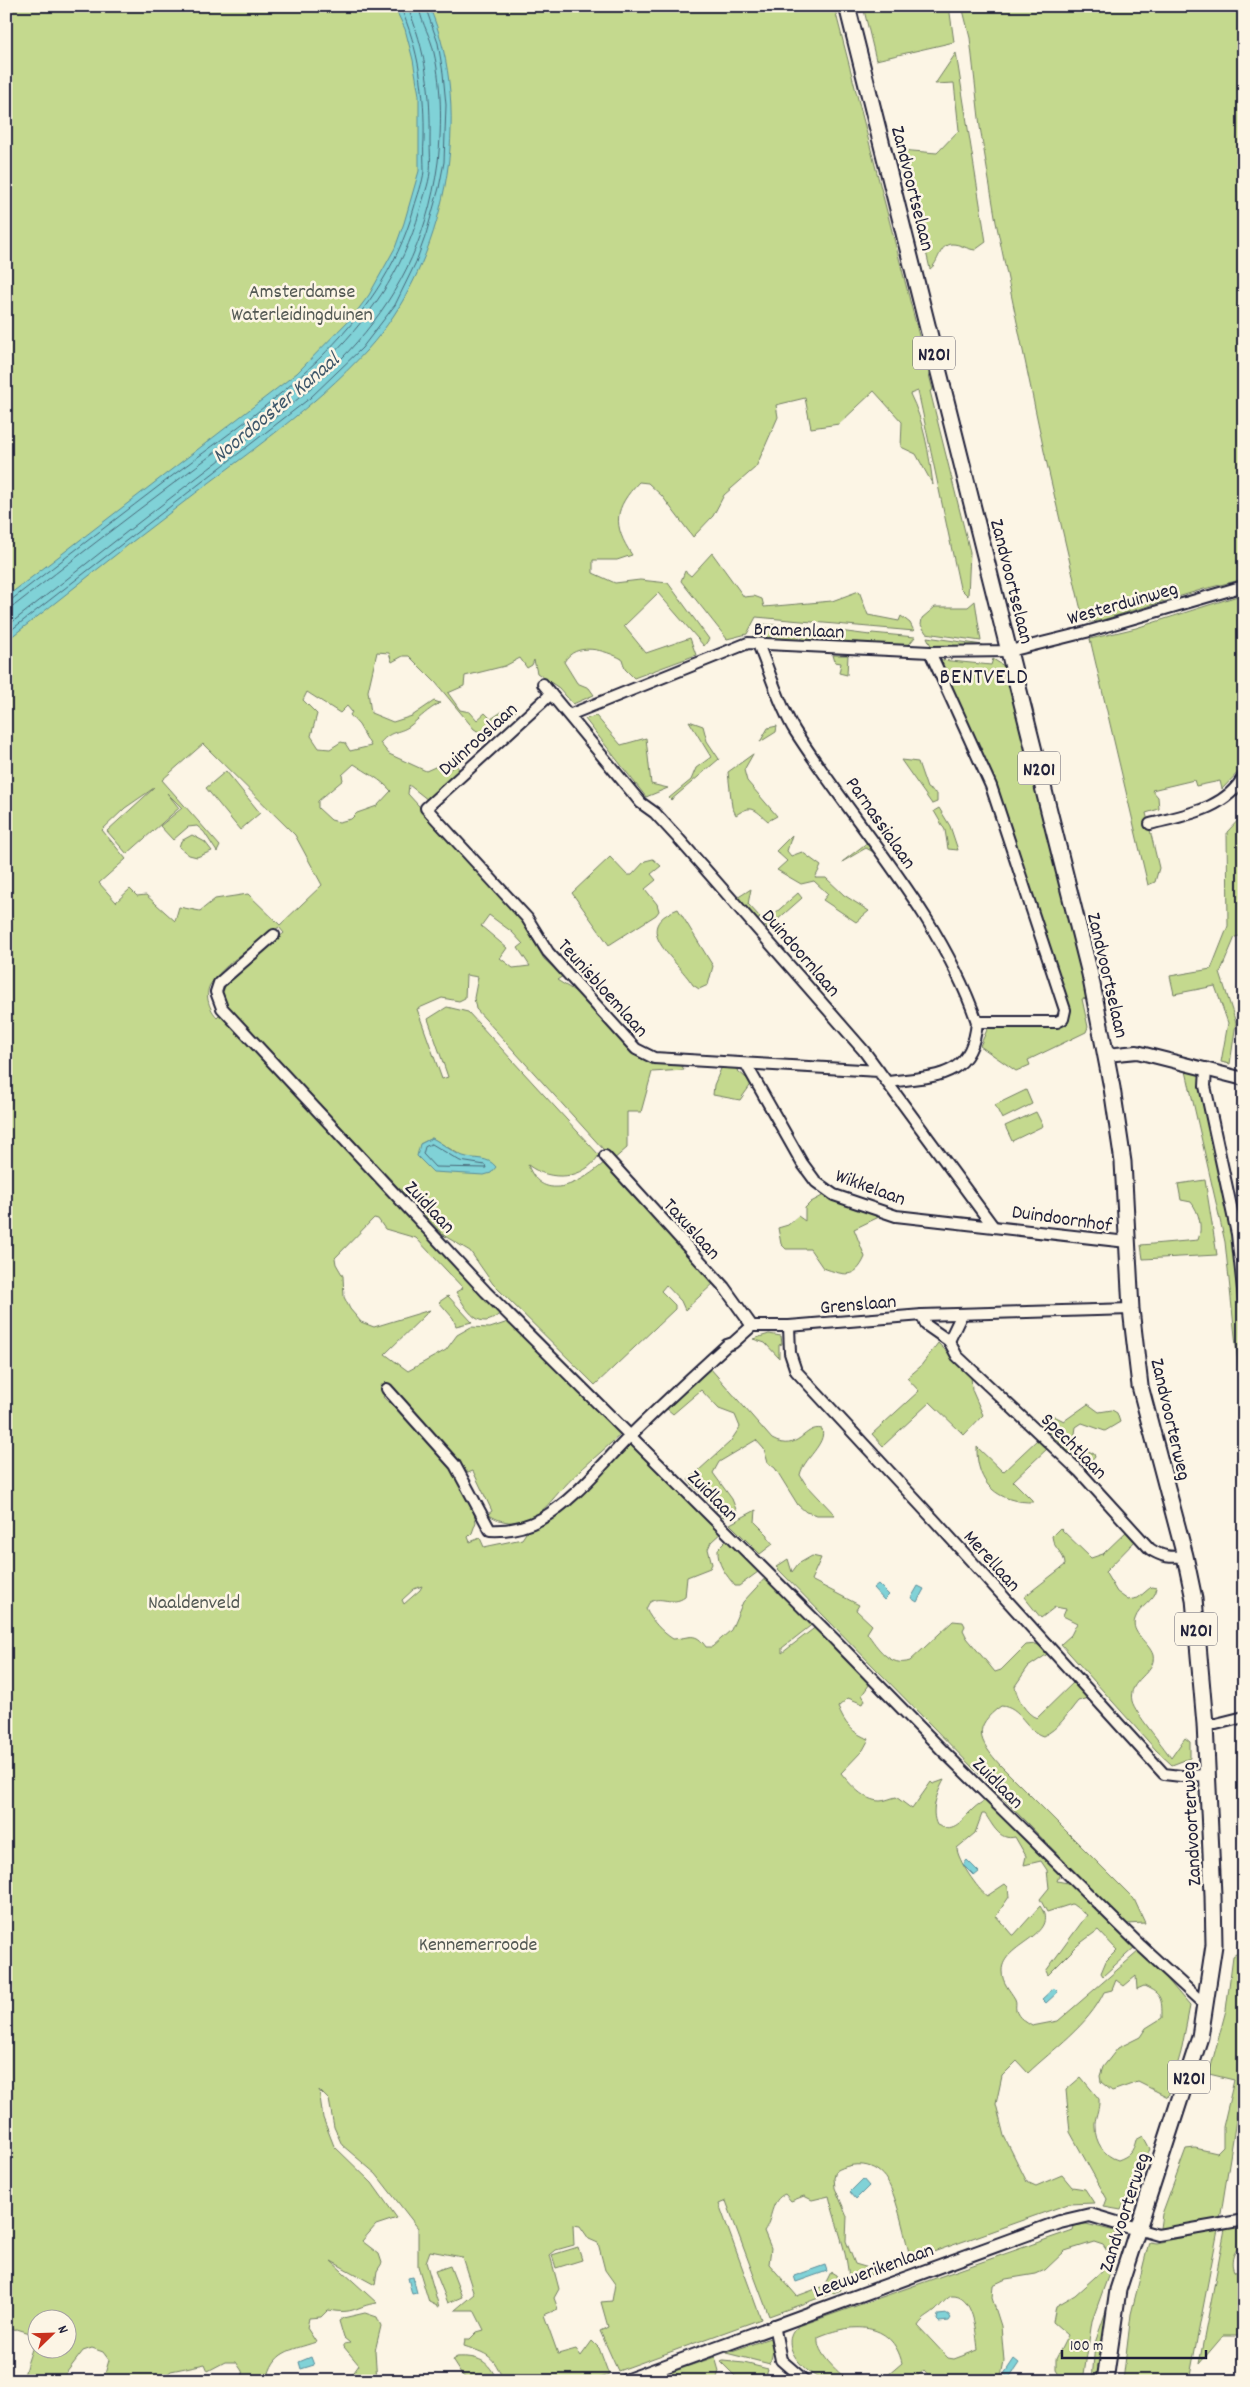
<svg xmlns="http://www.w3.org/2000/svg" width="1250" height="2387" font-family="Dekko,sans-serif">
	<rect width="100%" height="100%" fill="#fcf5e5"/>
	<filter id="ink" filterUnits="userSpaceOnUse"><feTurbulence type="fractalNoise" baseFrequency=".02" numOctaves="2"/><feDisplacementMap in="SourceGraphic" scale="10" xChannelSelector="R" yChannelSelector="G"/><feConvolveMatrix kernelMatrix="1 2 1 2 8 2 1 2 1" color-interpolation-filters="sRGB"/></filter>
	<g filter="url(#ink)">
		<!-- green -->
		<g fill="#c4d98e" stroke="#737e64" fill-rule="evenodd">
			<path d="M6 6H834L933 390 930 391 970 552 968 596 960 588 918 391 910 394C924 422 929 453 933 485L916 454 901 447 902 422 874 391 839 424 811 428 805 398 776 405 778 417 756 467 724 495 713 516 693 537 662 496 648 483 639 482C614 508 612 525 632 555L617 560H593V573L615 583 640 580 668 583 709 639 704 646 658 593 624 626 646 653 690 638 696 655 634 678 625 669 622 659C605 650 576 641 564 662L577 683 589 688 594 695 573 704 559 688 537 673 534 660 532 665 527 668 520 658 505 666 465 676 464 686 448 693 460 710 470 712 477 720 485 713 491 719 503 711H516L484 735 474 729 436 683 409 656H403L392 662 389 653 377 652 368 691 371 713 393 722 412 716 434 701 440 703C426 711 422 716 411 725 400 734 392 729 380 743L389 754 426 771 444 763 450 766V769L456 765 460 770 428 800 409 785 408 794 518 915 544 959 563 976 557 980 581 995 629 1048 681 1064 684 1070 652 1072 641 1112H627V1148L613 1160 476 1009 474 998 478 977 466 975 465 998 459 1001 442 998 417 1009 442 1079 448 1077 428 1019 447 1007 468 1012 599 1155C584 1180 550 1182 528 1165 543 1206 584 1181 605 1162L715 1282 685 1310 681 1301 666 1285 661 1291 675 1305V1309L595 1385 493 1284 470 1251 443 1235 220 998 223 985 284 933 279 927C261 940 221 966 210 985 204 996 210 1010 217 1017L220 1014 500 1313C480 1334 466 1309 456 1292L463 1288 416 1238 385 1229 378 1219 374 1218 335 1258 336 1264 343 1276 344 1297 350 1309 361 1322 374 1327 430 1310 385 1354 408 1371 446 1350 457 1335 471 1327 490 1328 508 1322 532 1343 622 1433C602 1452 580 1469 562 1489 552 1499 545 1511 531 1518 517 1525 500 1523 488 1514L492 1511 473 1471 468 1473 436 1436 389 1389 383 1397C421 1431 466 1470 476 1522L472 1533 468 1537 470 1542 480 1538 484 1547 522 1539 528 1530 545 1522 621 1450 632 1443 724 1530 711 1542 708 1549 712 1564 710 1568 687 1577 685 1597C672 1607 660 1594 649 1603L646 1609C652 1621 662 1632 673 1639 690 1638 695 1631 706 1647H712L731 1630 743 1602 768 1575 814 1623 782 1648V1653L817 1626 868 1680 869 1685 862 1695 865 1700 863 1704 848 1698 838 1707C844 1723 853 1734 869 1739L863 1750 841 1773C850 1784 864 1801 880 1801 885 1801 891 1798 896 1797L912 1809 931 1782 933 1784 944 1780C937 1793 930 1811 937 1825 955 1834 962 1819 973 1809 977 1805 982 1802 987 1800L1060 1873 1057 1881 1073 1884 1136 1946 1103 1976 1101 1973 1106 1961 1117 1950 1098 1930 1078 1945 1048 1975 1046 1971 1087 1915 1072 1904 1047 1912 1040 1899 1049 1888 1047 1870 1041 1861 1024 1865 1026 1856 1015 1837C999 1841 993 1825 985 1814H982L975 1833 957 1848C957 1859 978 1890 987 1896L1005 1884 1008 1887 1009 1897 996 1916 1012 1935H1014L1040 1906C1061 1936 1002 1943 1002 1971 1002 1983 1010 1990 1015 1999 1017 2003 1015 2006 1016 2010 1018 2018 1026 2022 1032 2026L1058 2021 1139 1951 1167 1979 1190 2006 1181 2052 1168 2097 1138 2082 1112 2091 1101 2082 1100 2076 1103 2067 1118 2048 1140 2037 1146 2028 1162 2018C1162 1999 1162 1994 1144 1986L1137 1989 1136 1976 1124 1986 1116 1980 1112 1990 1104 1992C1089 2025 1053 2049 1028 2073L1017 2061 1002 2076 996 2104 1004 2136 1027 2182 1036 2186 1062 2175 1072 2187 1085 2189 1094 2203 1068 2204 911 2260C905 2239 898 2199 887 2181 876 2162 853 2161 836 2171L834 2178 835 2188 847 2216 846 2241 855 2264 872 2269 898 2260 901 2264 849 2282C848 2252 836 2226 829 2196L812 2200 804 2196 791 2201 785 2194C770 2200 773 2219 764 2231L771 2248 769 2264 797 2296 824 2286 831 2272 836 2275 841 2290 769 2316 726 2201 719 2204 761 2319 618 2371 600 2331 608 2327 601 2302 612 2301 615 2284 605 2270 598 2243 589 2239 580 2226 573 2225 574 2245 556 2250 550 2255 559 2289 554 2298 558 2309 544 2315 558 2354 576 2349 581 2356 592 2341 599 2348 609 2375 592 2381H503C494 2355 488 2354 464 2346L465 2339H470L477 2332 484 2330 474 2310H455L474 2294 462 2257 430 2251 426 2262 439 2307 429 2302 418 2266V2228L376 2174 342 2145 334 2127 329 2100 319 2090 323 2118 334 2146 372 2183 397 2218 376 2225 362 2241 379 2254 382 2263 377 2271 375 2285 331 2261 377 2303C355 2306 355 2315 328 2310L321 2317 309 2318 307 2328 316 2342C290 2351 273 2350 267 2381H244L242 2371 236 2362H225L208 2371 205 2364 171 2371 159 2381H103L109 2360 103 2352 92 2348 83 2351 60 2381H13L24 2376C27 2361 33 2349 36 2335L17 2329 6 2330ZM307 692 340 713 347 706 352 712 350 715 359 725 371 746 350 751 345 743 341 742 330 749 319 748 311 736 317 714 303 700ZM203 744 295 835 322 885 280 925 248 894 215 899 200 911 179 907 175 921 146 895 137 896 130 889 116 902 99 883 126 859 102 830 125 808 154 788 107 831 127 854 179 808 167 793 182 808 160 826 173 840 188 827 197 826 204 832 217 852 220 846 162 780ZM354 764C366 772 382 780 391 791L377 806 357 813 351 819 339 822 331 820 318 808V801L343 780 342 775ZM489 915 512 932 523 944 518 948 530 966 513 968 500 958 507 948 481 926ZM432 1138 462 1156 420 1144ZM422 1586 420 1590 404 1604 402 1600 414 1589ZM38 2320H68V2350H38Z"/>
			<path d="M863 6H949L954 42 876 60Z"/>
			<path d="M962 6H1244V579L1204 589 1099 621 1086 622 1080 606 1044 451 996 222 980 127 970 38Z"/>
			<path d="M956 53 986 242 975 250C967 249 960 244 952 244 939 244 939 263 930 269L911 186 900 150 937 153 959 130 954 83 935 84Z"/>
			<path d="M712 553 744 597 754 596 762 599 764 607 832 601 859 591 868 615 899 621 901 616 910 623 914 631 756 617 747 634 727 639 681 581 685 571 691 576Z"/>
			<path d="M1244 594V766L1222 789 1220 781 1196 786 1194 780 1152 790 1158 797 1159 809 1146 813 1159 868 1155 882 1148 885 1090 639 1136 628Z"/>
			<path d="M975 601 981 641 926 633 921 625 922 618 935 607H968Z"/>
			<path d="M759 624 798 626 800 642 753 637Z"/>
			<path d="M801 626 870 635 872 633 915 637 907 647 802 641Z"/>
			<path d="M927 637 983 645V649L932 648Z"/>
			<path d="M833 655H848L847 675 839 673 841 663 835 662Z"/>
			<path d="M993 659 1004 666 1017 705 1057 864 1087 998 1082 999 1088 1027 1086 1032 1028 1060 1030 1065 1016 1071 980 1046 989 1025 1059 1027 1064 1023 1069 1014 941 660 991 665Z"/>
			<path d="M596 716 621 745 646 738 651 784 668 788 646 797 585 719Z"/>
			<path d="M689 721 703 726 707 741 719 759 671 800 669 798 691 780 696 768 711 757Z"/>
			<path d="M777 726 776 732 760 742 768 728Z"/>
			<path d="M753 754 744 770 747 781 777 816 768 821C754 809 752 804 736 815L732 807 728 772Z"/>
			<path d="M901 760 918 762 927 788 937 794V802L932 804Z"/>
			<path d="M226 771 260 813 240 830 206 788Z"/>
			<path d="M939 808 950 826 958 850 948 849 945 830 934 811Z"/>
			<path d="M1244 814V935L1235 937 1220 973 1236 1023 1230 1064 1221 1062 1228 1023 1215 986 1174 994 1170 976 1211 969 1228 926 1227 832Z"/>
			<path d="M192 835 205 842 212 851 197 857 189 855 179 847 181 841Z"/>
			<path d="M792 835 787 851 791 856 802 852 821 866 815 878H826L844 895 869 911 856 922 823 900 828 894 814 881 801 884 777 870 787 861 776 851Z"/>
			<path d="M868 842 875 853 866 848 842 862Z"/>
			<path d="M610 857 627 875H632L645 861 653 859 661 866 651 874 656 880 645 889 657 904 659 911 656 915 609 945 572 893Z"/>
			<path d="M751 889 748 904 760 917 758 920 737 898Z"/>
			<path d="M798 893 802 898 767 929 764 923Z"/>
			<path d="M678 909 713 966 708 985 699 989 693 985C675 957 629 928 678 909Z"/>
			<path d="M723 1064 731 1065 752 1083 740 1100 713 1095 714 1085Z"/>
			<path d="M1186 1071 1200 1074V1086C1207 1112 1215 1138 1220 1164 1236 1248 1244 1335 1244 1421L1225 1242Z"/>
			<path d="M1026 1090 1032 1104 1002 1119 995 1105Z"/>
			<path d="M1036 1112 1043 1126 1012 1141 1005 1126Z"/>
			<path d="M1205 1180 1217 1255 1143 1259 1141 1245 1198 1240C1203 1227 1199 1212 1191 1202L1181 1200 1178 1184Z"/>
			<path d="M826 1194 883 1215 854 1229 865 1257C855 1280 844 1275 823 1268L810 1249H786L781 1244 778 1228 788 1225 798 1216 805 1221V1208L811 1202Z"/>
			<path d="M448 1296 472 1322 456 1326 453 1318 439 1302Z"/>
			<path d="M769 1334 781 1336 782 1344 779 1345V1358L765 1343 753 1339Z"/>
			<path d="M938 1343 971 1375 972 1390 983 1415 964 1435 930 1402 883 1446 872 1434 919 1391 907 1378 920 1367Z"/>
			<path d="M710 1368 772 1439C799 1454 804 1424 822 1429 827 1444 803 1459 800 1475L805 1483 835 1515H817L806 1512 798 1505 775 1468 768 1463 764 1449 756 1440 719 1462 713 1473 732 1499 737 1512 723 1517 688 1480 730 1442 740 1427 735 1415 719 1409 701 1390 673 1414 666 1408Z"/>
			<path d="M1088 1404 1099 1412 1112 1410 1117 1413 1120 1422 1105 1431 1082 1423 1076 1427 1074 1440 1079 1446 1094 1454 1095 1457 1086 1468 1040 1424 1052 1415 1064 1421Z"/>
			<path d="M1038 1439 1048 1448 1013 1481 1034 1502C998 1503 976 1484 977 1447L1003 1472Z"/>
			<path d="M756 1510 755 1522 768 1535V1538L773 1544 760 1554 730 1524Z"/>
			<path d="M1060 1528 1091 1558 1103 1554 1130 1528 1139 1537 1105 1572 1117 1592 1128 1600 1138 1598 1151 1587 1157 1588C1155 1601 1139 1606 1135 1619 1130 1633 1149 1642 1153 1655 1157 1673 1127 1680 1132 1701 1135 1713 1162 1744 1171 1758L1185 1738 1190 1742V1758L1172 1765 1156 1750 1061 1644 1071 1635 1077 1623 1063 1616 1066 1609 1055 1607 1041 1618 1024 1597 1065 1565C1065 1553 1053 1549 1052 1536Z"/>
			<path d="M730 1537 762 1569 739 1586H735C726 1574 717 1565 718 1549Z"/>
			<path d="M812 1556 821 1558 811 1580 859 1605 856 1610 872 1625 867 1633C877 1647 890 1668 910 1661L953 1621 963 1622 965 1626 963 1630 967 1638 995 1672 1001 1670 1026 1645 1036 1644 1052 1651 1028 1667 1015 1686C1016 1696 1026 1715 1037 1718L1077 1679 1093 1697 1078 1701C1067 1714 1059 1729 1043 1736 1026 1731 1021 1707 1001 1706 972 1727 978 1740 1000 1765L1134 1899 1145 1923 1126 1924 776 1567 788 1559 792 1572 798 1564Z"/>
			<path d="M1244 1949V2070L1220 2220 1163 2230 1160 2228 1162 2214 1186 2149 1195 2148 1217 2153 1223 2147V2127L1234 2080 1209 2074 1226 2010 1233 1956Z"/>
			<path d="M1081 2077 1099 2099C1100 2109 1094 2118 1095 2127 1095 2142 1104 2156 1118 2160 1129 2156 1133 2152 1136 2140L1143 2136 1150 2149 1121 2210 1104 2207 1107 2199 1070 2132 1066 2090Z"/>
			<path d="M1244 2113V2149H1239Z"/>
			<path d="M1086 2224 1115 2231 1111 2257 1103 2245 1094 2242 1065 2251 1045 2270 1036 2274 1006 2279 993 2285 992 2298 1001 2326 1004 2361 1000 2381H934L924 2370 912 2381H881L902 2363C892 2320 850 2323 818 2337 816 2354 837 2370 848 2381 841 2381 830 2383 824 2380 805 2374 775 2343 799 2326L1073 2230 1074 2226ZM951 2296C974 2294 976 2333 978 2350L954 2359 948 2358 918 2326C923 2318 928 2317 935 2311 941 2306 943 2301 951 2296Z"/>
			<path d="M1244 2225V2242C1235 2249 1229 2260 1234 2271L1244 2276V2336H1223L1199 2364 1225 2229Z"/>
			<path d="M1218 2230 1189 2381H1123L1131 2314 1149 2242 1156 2243Z"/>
			<path d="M578 2247 582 2260 556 2268 552 2255Z"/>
			<path d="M450 2266 462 2297 448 2303 435 2271Z"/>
			<path d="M1111 2268 1092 2321 1083 2381H1066L1061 2378 1056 2370V2359L1068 2335 1053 2322 1056 2306 1075 2295 1104 2269Z"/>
			<path d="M1116 2282 1103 2381H1092L1095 2343Z"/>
			<path d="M365 2313 377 2317 381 2326 375 2351 377 2381H353L352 2375 359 2365 344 2347V2344L350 2343 344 2338 339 2321 343 2318Z"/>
			<path d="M770 2338 773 2351 770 2364 726 2353Z"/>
			<path d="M457 2357C478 2356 489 2360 497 2381H469L461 2374 452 2360Z"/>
			<path d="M715 2357 719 2371 716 2381H646Z"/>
			<path d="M723 2361 744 2363 768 2369 764 2381H740L721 2362Z"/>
		</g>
		<!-- water -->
		<g fill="#80d2d7" stroke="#5a8c99">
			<path d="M394 6H429C476 114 445 264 367 350 313 409 246 454 184 502 124 547 66 595 6 641V597L297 373 354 315 369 295 395 248 404 223 419 171V95L413 60 405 29Z"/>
			<path d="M432 1138C442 1143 453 1153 463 1156 475 1160 488 1156 496 1167L491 1173 484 1175 433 1172 417 1156 420 1144Z"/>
			<path d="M878 1584 889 1595 884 1600 873 1588Z"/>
			<path d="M918 1586 924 1589 917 1602 911 1598Z"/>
			<path d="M967 1860 979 1872 974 1876 963 1865Z"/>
			<path d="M1054 1988 1058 1992 1046 2003 1042 1999Z"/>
			<path d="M863 2179 869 2186 856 2199 850 2192Z"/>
			<path d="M825 2265 827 2271 796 2282 794 2276Z"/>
			<path d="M413 2277 417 2293 412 2294 408 2278Z"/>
			<path d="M948 2314 951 2318 949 2321 939 2322 937 2320 938 2315Z"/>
			<path d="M311 2357 314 2365 301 2369 299 2362Z"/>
			<path d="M1014 2359 1019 2363 1009 2378 1004 2374Z"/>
		</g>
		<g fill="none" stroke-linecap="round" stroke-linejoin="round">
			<!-- shore -->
			<g stroke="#486879" stroke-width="1">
				<path d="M6 601 11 600C66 557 121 515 176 473 272 402 380 330 414 208 417 197 423 182 424 171 424 161 423 150 424 140 425 93 419 49 400 6"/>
				<path d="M6 607 15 605C69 563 123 521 178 480 275 407 386 334 420 210 423 198 429 184 430 172 431 162 430 151 430 141 431 94 426 49 407 6"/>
				<path d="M6 627C66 580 126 532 186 486 306 393 416 327 438 162 442 125 442 81 432 45 428 32 420 19 419 6"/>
				<path d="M6 634 310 398 362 348 395 305 416 262 426 234 439 188 444 162 446 105 443 73 438 43 425 6"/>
				<path d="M432 1144 460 1161 485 1165 486 1168 435 1167 423 1154 425 1147Z"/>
			</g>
			<!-- minor casing -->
			<g stroke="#22223b" stroke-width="14">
				<g id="minor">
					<path d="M758 644C770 672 779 705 795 731 857 828 939 912 977 1022"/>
					<path d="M543 684 551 694"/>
					<path d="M569 715 748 643 930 652 1010 651 1086 632 1244 586"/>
					<path d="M1150 824C1184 815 1225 810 1244 776"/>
					<path d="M274 935 219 983 216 992 222 1008 486 1292 834 1639 942 1750 1141 1946 1206 2006"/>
					<path d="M746 1064 802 1163 816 1182 834 1195 896 1216 1127 1242"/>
					<path d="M1206 1068 1205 1086 1237 1234 1244 1299"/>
					<path d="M879 1071 654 1058 636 1049 548 952 527 918 426 808 551 694 641 803 655 813 678 838 864 1051 992 1225"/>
					<path d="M888 1082C935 1076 972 1079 977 1022H1057L1063 1019 1065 1010 991 786 930 652"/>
					<path d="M605 1156 724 1287 752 1326"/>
					<path d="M922 1315 926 1325 949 1341 957 1356 1079 1471 1150 1549C1162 1557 1171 1558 1185 1556"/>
					<path d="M789 1326 790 1353 796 1371 936 1522 1164 1774 1181 1776 1208 1775"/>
					<path d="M949 1341 961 1316"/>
					<path d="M387 1389 455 1465 490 1530C509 1531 524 1528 541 1519 576 1499 602 1464 630 1436 661 1405 694 1375 727 1345L733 1343 752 1326H789L922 1315 1131 1309"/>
					<path d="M1205 1724H1216L1244 1717"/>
					<path d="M1137 2229 1158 2235 1244 2220"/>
					<path d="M774 2325 781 2360 805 2381"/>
				</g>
			</g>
			<!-- tertiary casing -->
			<g stroke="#22223b" stroke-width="16">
				<g id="tertiary">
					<path d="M1106 1055 1137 1052 1244 1079"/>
					<path d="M625 2381 1060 2222 1090 2215 1137 2229"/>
				</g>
			</g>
			<!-- primary casing -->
			<g stroke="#22223b" stroke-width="19">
				<path id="primary" d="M847 6 1090 974 1112 1088 1123 1162 1131 1309 1140 1386 1185 1556 1194 1599 1205 1724 1213 1895 1214 1945 1200 2037 1118 2290 1105 2381"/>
			</g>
			<!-- minor -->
			<use href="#minor" stroke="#fcf5e5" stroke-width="10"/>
			<!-- tertiary -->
			<use href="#tertiary" stroke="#fcf5e5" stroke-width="12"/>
			<!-- primary -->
			<use href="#primary" stroke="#fcf5e5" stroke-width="15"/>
		</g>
	</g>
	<g text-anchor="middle" stroke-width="5" stroke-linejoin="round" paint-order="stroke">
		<!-- shield labels -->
		<g fill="#fcf5e5" stroke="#63616e" stroke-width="1">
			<rect x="913" y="336.5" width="42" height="33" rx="4"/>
			<rect x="1018" y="751.5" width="42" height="33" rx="4"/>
			<rect x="1175" y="1612.5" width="42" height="33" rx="4"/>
			<rect x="1168" y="2060.5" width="42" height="33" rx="4"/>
		</g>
		<g font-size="19" font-weight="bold" fill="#22223b">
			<text x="934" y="360">N201</text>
			<text x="1039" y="775">N201</text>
			<text x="1196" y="1636">N201</text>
			<text x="1189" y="2084">N201</text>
		</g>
		<!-- street labels -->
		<g font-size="20" fill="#22223b" stroke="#fcf5e5">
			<text transform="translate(914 188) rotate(76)" y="7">Zandvoortselaan</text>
			<text transform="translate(1013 581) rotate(76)" y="7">Zandvoortselaan</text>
			<text transform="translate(1122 602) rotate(-16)" y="7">Westerduinweg</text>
			<text transform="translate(799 629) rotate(2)" y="7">Bramenlaan</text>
			<text transform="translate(477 738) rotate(-42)" y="7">Duinrooslaan</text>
			<text transform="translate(882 822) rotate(55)" y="7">Parnassialaan</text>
			<text transform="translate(802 952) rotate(49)" y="7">Duindoornlaan</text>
			<text transform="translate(1109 975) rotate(77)" y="7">Zandvoortselaan</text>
			<text transform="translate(604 987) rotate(48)" y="7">Teunisbloemlaan</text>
			<text transform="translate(871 1186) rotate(20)" y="7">Wikkelaan</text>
			<text transform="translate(431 1206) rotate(47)" y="7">Zuidlaan</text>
			<text transform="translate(1062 1217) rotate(8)" y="7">Duindoornhof</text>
			<text transform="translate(693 1228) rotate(48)" y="7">Taxuslaan</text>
			<text transform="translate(858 1303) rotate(-5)" y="7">Grenslaan</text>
			<text transform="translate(1172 1419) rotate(77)" y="7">Zandvoorterweg</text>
			<text transform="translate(1075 1445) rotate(45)" y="7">Spechtlaan</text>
			<text transform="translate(714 1495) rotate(45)" y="7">Zuidlaan</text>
			<text transform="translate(993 1560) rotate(48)" y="7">Merellaan</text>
			<text transform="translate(999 1782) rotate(45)" y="7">Zuidlaan</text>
			<text transform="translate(1190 1824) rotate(-93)" y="7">Zandvoorterweg</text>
			<text transform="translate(1123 2212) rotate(-72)" y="7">Zandvoorterweg</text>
			<text transform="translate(873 2269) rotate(-20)" y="7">Leeuwerikenlaan</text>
		</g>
		<!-- park labels -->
		<g font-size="20" fill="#535954" stroke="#fcf5e5">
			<text x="302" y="297">Amsterdamse<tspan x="302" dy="23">Waterleidingduinen</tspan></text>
			<text x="194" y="1608">Naaldenveld</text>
			<text x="478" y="1950">Kennemerroode</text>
		</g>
		<!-- water labels -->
		<g font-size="21" font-style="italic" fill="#3e576a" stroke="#fcf5e5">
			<text transform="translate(275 407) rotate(-40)" y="7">Noordooster Kanaal</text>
		</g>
		<!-- quarter labels -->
		<g font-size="22" letter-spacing="1" fill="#22223b" stroke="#fcf5e5">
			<text x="984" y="683">BENTVELD</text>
		</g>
	</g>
	<!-- margin -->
	<rect width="1250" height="2387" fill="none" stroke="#fcf5e5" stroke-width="25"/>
	<rect x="12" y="12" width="1225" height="2362" fill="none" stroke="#22223b" stroke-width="2" filter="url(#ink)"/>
	<!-- north arrow -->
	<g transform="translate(52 2334) rotate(67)"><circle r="24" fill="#fcf5e5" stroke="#a5a1a1"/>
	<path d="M0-4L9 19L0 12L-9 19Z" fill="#c8321e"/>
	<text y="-8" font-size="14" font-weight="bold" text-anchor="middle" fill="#22223b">N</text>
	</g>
	<!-- scale -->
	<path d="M1062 2350v8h144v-8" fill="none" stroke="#22223b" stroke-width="2.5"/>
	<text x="1070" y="2350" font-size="15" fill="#22223b" stroke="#fcf5e5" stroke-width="4" paint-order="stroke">100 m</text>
</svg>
